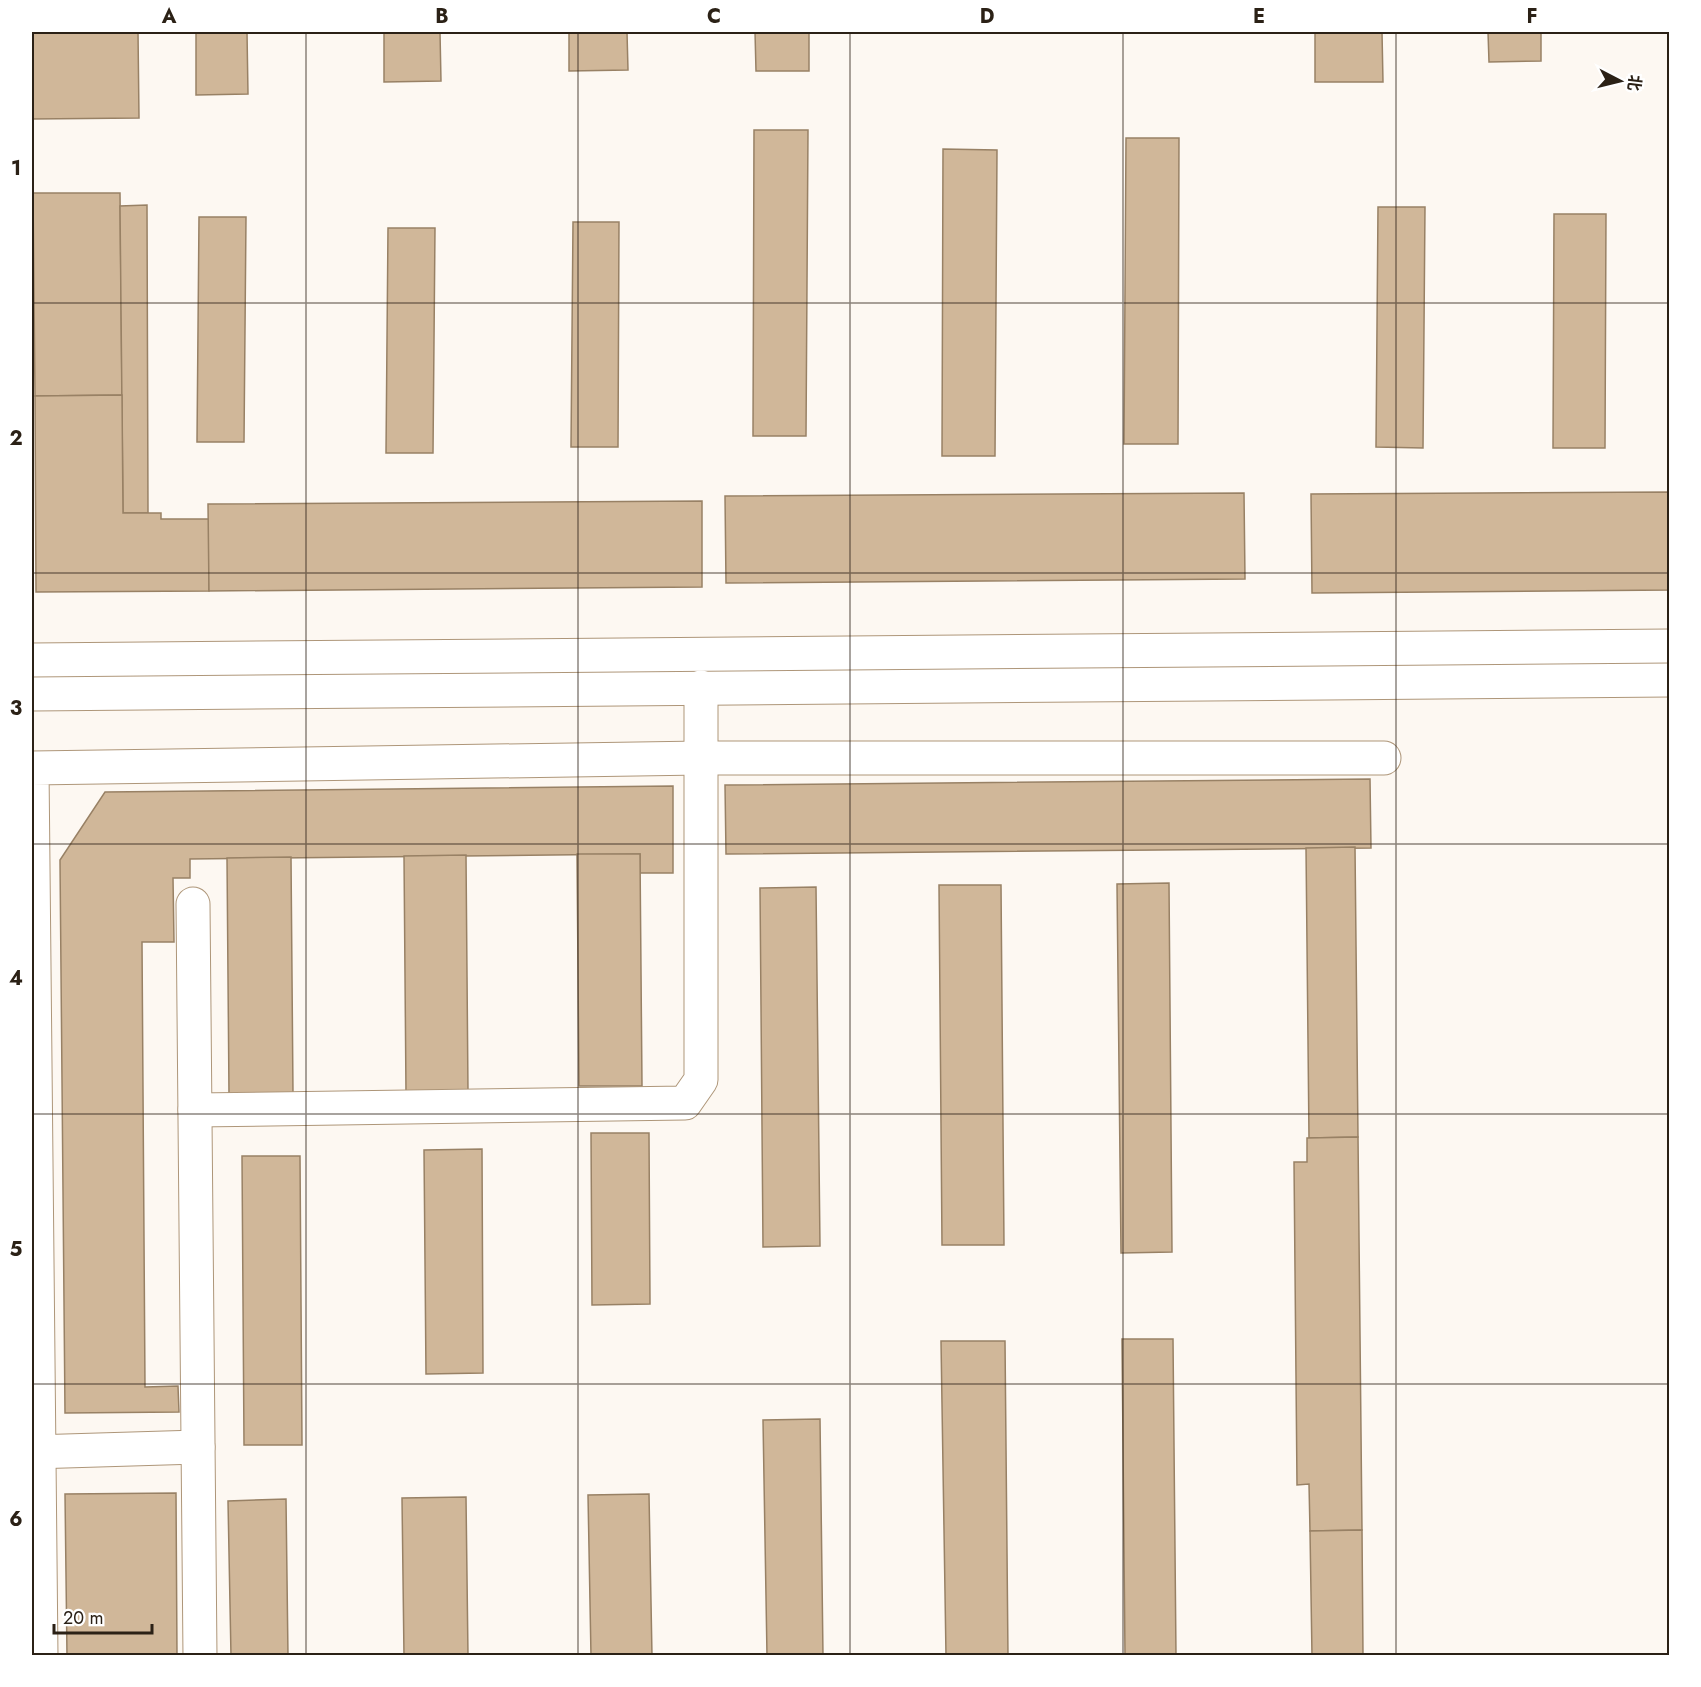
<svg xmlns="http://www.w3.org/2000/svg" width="1701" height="1687" font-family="Jost,'Noto Sans SC',sans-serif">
	<rect width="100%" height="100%" fill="#fdf8f2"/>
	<!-- building -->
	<g fill="#d0b799" stroke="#988165" stroke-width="1.5">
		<path d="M32 32H138L139 118 32 119Z"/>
		<path d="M196 32H247L248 94 196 95Z"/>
		<path d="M384 32H440L441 81 384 82Z"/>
		<path d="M569 32H627L628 70 569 71Z"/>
		<path d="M755 32H809V71H756Z"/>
		<path d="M1315 32H1382L1383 82H1315Z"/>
		<path d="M1488 32H1541V61L1489 62Z"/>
		<path d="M754 130H808L806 436H753Z"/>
		<path d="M1126 138H1179L1178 444H1124Z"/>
		<path d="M943 149 997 150 995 456H942Z"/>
		<path d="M33 193H120L122 395 35 396Z"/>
		<path d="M147 205 148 513H123L120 206Z"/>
		<path d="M1378 207H1425L1423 448 1376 447Z"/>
		<path d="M1554 214H1606L1605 448H1553Z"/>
		<path d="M199 217H246L244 442H197Z"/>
		<path d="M573 222H619L618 447H571Z"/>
		<path d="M388 228H435L433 453H386Z"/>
		<path d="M122 395 123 513H161V519H209V591L36 592 35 396Z"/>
		<path d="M1670 492V590L1312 593 1311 494Z"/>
		<path d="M1244 493 1245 579 726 583 725 496Z"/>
		<path d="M702 501V587L209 591 208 504Z"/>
		<path d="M1370 779 1371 848 726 854 725 785Z"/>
		<path d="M673 786V873H640V854L190 859V878H173L174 942H142L145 1387 178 1386 179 1412 65 1413 60 860 105 792Z"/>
		<path d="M1355 847 1358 1137 1309 1138 1306 848Z"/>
		<path d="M577 854H640L642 1086H579Z"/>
		<path d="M466 855 468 1092 406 1093 404 856Z"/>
		<path d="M291 857 293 1094 229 1095 227 858Z"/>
		<path d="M1169 883 1172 1252 1121 1253 1117 884Z"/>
		<path d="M939 885H1001L1004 1245H942Z"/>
		<path d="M816 887 820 1246 763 1247 760 888Z"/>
		<path d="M591 1133H649L650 1304 592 1305Z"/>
		<path d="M1358 1137 1362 1530 1310 1531 1309 1484 1297 1485 1294 1162H1307V1138Z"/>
		<path d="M482 1149 483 1373 426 1374 424 1150Z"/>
		<path d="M242 1156H300L302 1445H244Z"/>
		<path d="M1122 1339H1173L1176 1656H1125Z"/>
		<path d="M941 1341H1005L1008 1656H946Z"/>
		<path d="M820 1419 823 1656H767L763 1420Z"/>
		<path d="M176 1493 177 1656H67L65 1494Z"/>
		<path d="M649 1494 652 1656H591L588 1495Z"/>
		<path d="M466 1497 468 1656H404L402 1498Z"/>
		<path d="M286 1499 288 1656H231L228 1501Z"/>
		<path d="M1362 1530 1363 1656H1312L1310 1531Z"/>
	</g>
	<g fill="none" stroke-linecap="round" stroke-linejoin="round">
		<!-- minor casing -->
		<g stroke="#ae9679" stroke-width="35">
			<g id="minor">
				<path d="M32 660 1670 646"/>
				<path d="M32 694 1670 680"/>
				<path d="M193 904 200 1656"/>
				<path d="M195 1110 685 1103 701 1080V687"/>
				<path d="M32 1452 198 1447"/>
				<path d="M41 1656 32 768 701 758H1384"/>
			</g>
		</g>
		<!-- minor -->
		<use href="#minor" stroke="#fff" stroke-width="33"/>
	</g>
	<!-- grid -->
	<path fill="none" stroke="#2b2116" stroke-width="1.5" stroke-opacity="0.55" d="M306 32V1656M578 32V1656M850 32V1656M1123 32V1656M1396 32V1656M32 303H1670M32 573H1670M32 844H1670M32 1114H1670M32 1384H1670"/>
	<!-- border -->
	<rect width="1701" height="1687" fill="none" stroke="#ffffff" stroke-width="66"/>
	<!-- north arrow -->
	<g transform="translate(1620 81) rotate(97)" stroke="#ffffff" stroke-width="4.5" paint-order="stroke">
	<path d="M0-4.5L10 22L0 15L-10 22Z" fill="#2b2116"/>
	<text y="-9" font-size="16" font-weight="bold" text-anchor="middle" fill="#2b2116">北</text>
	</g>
	<!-- scale -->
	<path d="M54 1624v9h98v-9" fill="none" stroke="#2b2116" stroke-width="3"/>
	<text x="63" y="1624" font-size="18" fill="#2b2116" stroke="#ffffff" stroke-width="4.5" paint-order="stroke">20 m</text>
	<rect x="33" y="33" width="1635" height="1621" fill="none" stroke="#2b2116" stroke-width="2"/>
	<g font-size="20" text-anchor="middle" font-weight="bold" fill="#2b2116">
		<text x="169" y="23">A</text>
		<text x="442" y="23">B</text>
		<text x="714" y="23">C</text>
		<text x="987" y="23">D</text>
		<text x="1259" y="23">E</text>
		<text x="1532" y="23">F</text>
		<text x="16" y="175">1</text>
		<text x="16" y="445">2</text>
		<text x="16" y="715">3</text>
		<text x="16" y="985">4</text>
		<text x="16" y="1256">5</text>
		<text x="16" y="1526">6</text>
	</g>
</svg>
